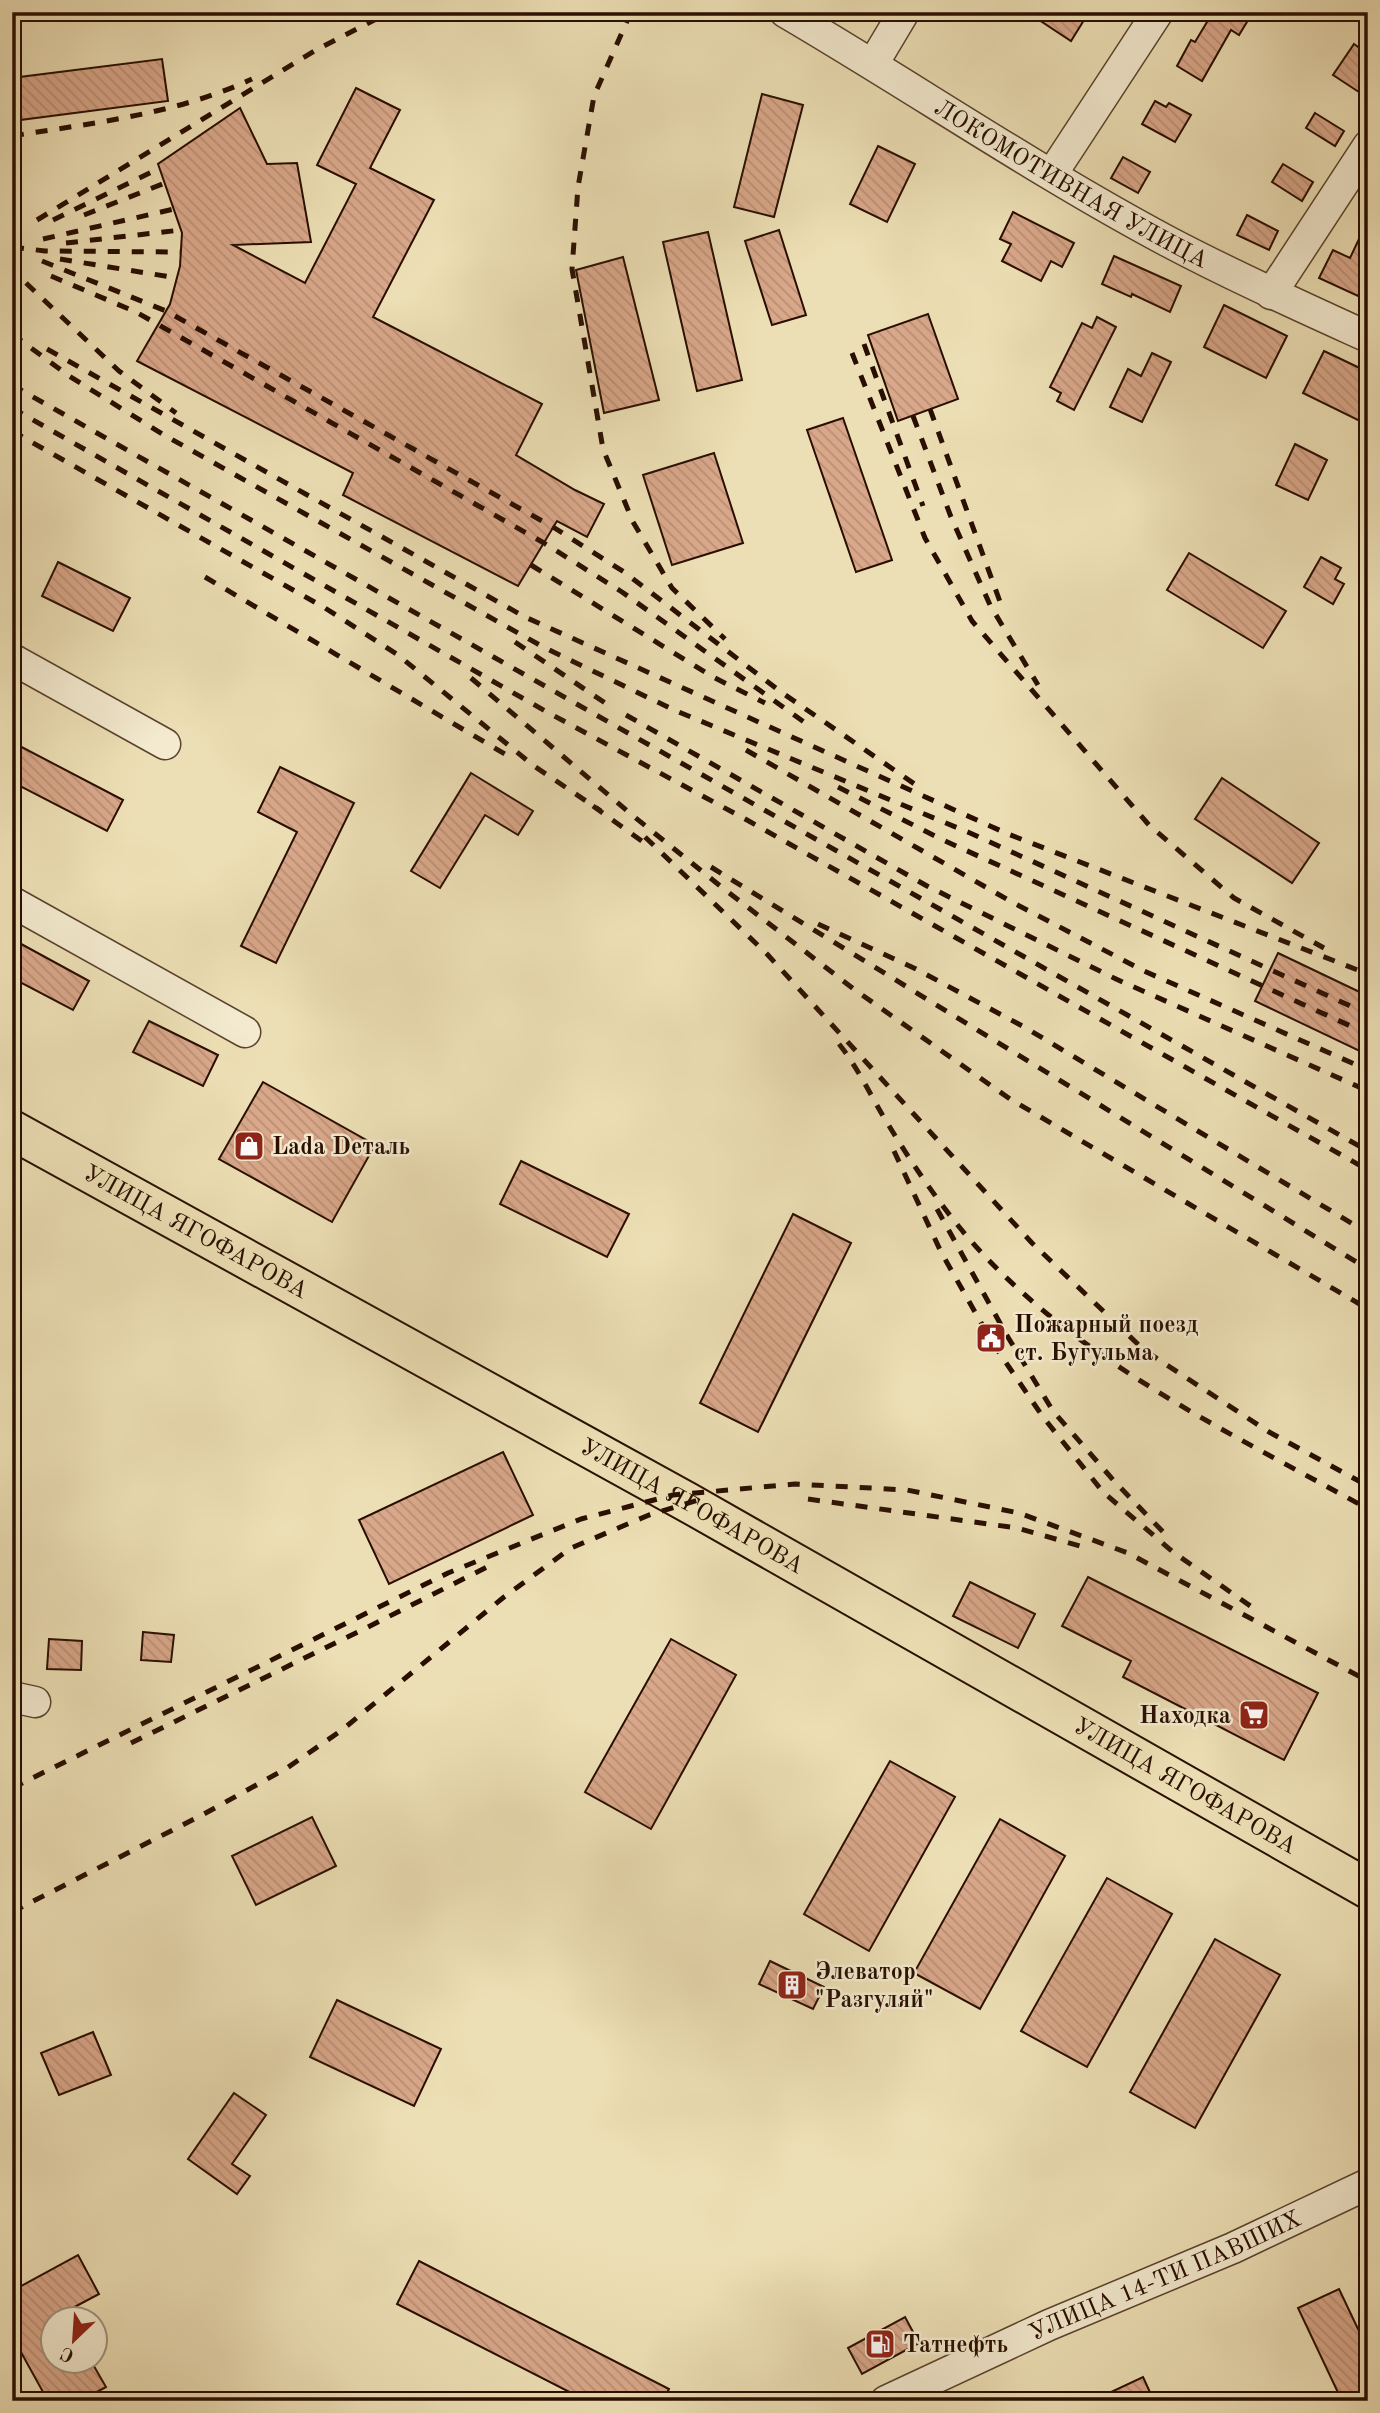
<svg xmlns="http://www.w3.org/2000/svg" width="1380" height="2413" font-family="'Old Standard TT',serif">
	<defs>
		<pattern id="building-back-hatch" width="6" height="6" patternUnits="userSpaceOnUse" patternTransform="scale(1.75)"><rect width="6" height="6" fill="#d9a78a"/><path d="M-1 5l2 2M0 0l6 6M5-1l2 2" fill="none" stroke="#ba8f75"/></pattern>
	</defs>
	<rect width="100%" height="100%" fill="#eddfb5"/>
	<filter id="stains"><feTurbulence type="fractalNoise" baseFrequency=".00286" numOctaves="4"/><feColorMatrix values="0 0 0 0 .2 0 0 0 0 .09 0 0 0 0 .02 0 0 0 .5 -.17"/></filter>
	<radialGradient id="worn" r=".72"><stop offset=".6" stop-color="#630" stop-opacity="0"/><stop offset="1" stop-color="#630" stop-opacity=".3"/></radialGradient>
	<!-- building -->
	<g fill="url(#building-back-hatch)" stroke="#290e00" stroke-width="2">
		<path d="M1027 12H1089L1071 41Z"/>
		<path d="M1202 12H1253L1239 35 1231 30 1202 81 1177 66 1191 40 1195 42 1210 17Z"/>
		<path d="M1354 44 1368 54V98L1333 75Z"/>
		<path d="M162 59 168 101 12 121V78Z"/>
		<path d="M356 88 400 110 370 168 434 200 373 317 542 404 516 455 575 490 604 504 587 537 557 521 518 586 343 495 353 473 137 361 170 304 180 266 182 233 158 164 240 108 267 164 297 163 311 242 233 245 305 283 356 184 317 165Z"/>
		<path d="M762 94 803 105 774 217 734 207Z"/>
		<path d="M1155 101 1166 107 1169 103 1191 115 1175 142 1142 124Z"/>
		<path d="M1315 113 1344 131 1335 146 1306 128Z"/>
		<path d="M878 146 915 164 887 222 850 204Z"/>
		<path d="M1123 157 1150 172 1138 193 1111 178Z"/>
		<path d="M1283 164 1313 182 1302 201 1272 182Z"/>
		<path d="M1013 212 1074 243 1062 267 1051 261 1041 281 1002 261 1011 244 1000 239Z"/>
		<path d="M1247 215 1278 231 1269 250 1237 235Z"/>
		<path d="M1368 220V275L1358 296 1319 278 1333 250 1350 258Z"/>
		<path d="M779 230 806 315 772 325 745 241Z"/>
		<path d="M708 232 742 380 697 391 663 242Z"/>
		<path d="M1114 256 1181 286 1170 312 1132 294 1131 297 1102 284Z"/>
		<path d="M623 257 659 400 604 413 576 270Z"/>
		<path d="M1224 305 1287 336 1266 378 1204 347Z"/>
		<path d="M928 314 958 399 898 421 868 335Z"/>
		<path d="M1097 317 1116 327 1074 410 1057 401 1061 393 1050 387 1082 323 1092 328Z"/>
		<path d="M1324 351 1368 372V425L1303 393Z"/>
		<path d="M1152 353 1171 362 1142 422 1110 407 1128 369 1141 376Z"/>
		<path d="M843 418 892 560 856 572 807 430Z"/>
		<path d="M1295 444 1327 460 1308 500 1276 485Z"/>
		<path d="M714 453 743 543 672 565 643 475Z"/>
		<path d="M1189 553 1286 611 1263 648 1167 590Z"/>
		<path d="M1321 557 1341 568 1335 579 1344 584 1333 604 1304 587Z"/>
		<path d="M58 562 130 598 113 631 42 596Z"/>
		<path d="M12 742 123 800 107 831 12 782Z"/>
		<path d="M280 767 354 803 276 963 241 946 297 832 258 812Z"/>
		<path d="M471 773 533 811 518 835 485 815 440 888 411 871Z"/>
		<path d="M1222 778 1319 843 1292 883 1195 819Z"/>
		<path d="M12 939 89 981 73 1010 12 978Z"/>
		<path d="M1278 953 1368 996V1055L1255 1001Z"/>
		<path d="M149 1021 218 1055 203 1086 133 1052Z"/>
		<path d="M263 1082 375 1145 332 1222 219 1159Z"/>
		<path d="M521 1161 629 1214 607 1257 500 1204Z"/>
		<path d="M793 1214 851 1243 758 1432 700 1403Z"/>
		<path d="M503 1452 533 1515 389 1584 359 1520Z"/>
		<path d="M1088 1577 1318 1693 1284 1760 1123 1677 1131 1661 1062 1626Z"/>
		<path d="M970 1582 1035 1614 1018 1648 953 1616Z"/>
		<path d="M143 1632 174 1635 171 1662 141 1660Z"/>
		<path d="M49 1639 82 1641 81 1670 47 1669Z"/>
		<path d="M671 1639 736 1675 651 1829 585 1792Z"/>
		<path d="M890 1761 955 1797 869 1951 804 1914Z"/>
		<path d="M312 1817 336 1866 256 1905 232 1856Z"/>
		<path d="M1000 1819 1065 1856 980 2009 914 1973Z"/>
		<path d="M1107 1878 1172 1914 1087 2067 1021 2031Z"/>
		<path d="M1215 1939 1280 1975 1195 2128 1130 2092Z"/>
		<path d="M770 1961 824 1987 813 2009 759 1984Z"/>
		<path d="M337 2000 441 2049 414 2106 310 2057Z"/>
		<path d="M93 2032 111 2075 59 2095 41 2053Z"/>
		<path d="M234 2093 266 2115 232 2164 250 2176 237 2194 188 2159Z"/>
		<path d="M78 2255 99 2294 65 2312 68 2319H52V2361H91L106 2387 80 2401H48L12 2336V2291Z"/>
		<path d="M419 2261 669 2389 663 2401H587L397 2304Z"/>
		<path d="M1339 2289 1368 2350V2401H1342L1298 2308Z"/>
		<path d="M905 2317 919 2343 862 2374 848 2348Z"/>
		<path d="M1143 2377 1154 2401H1092Z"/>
	</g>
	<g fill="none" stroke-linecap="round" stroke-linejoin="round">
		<!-- minor casing -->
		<g stroke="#5a422d" stroke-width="33">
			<g id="minor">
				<path id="s1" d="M785 12C913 87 1036 171 1167 241 1233 276 1300 306 1368 337"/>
				<path d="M873 64 904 12"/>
				<path d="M1052 174 1158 12"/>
				<path d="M1271 294 1368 146"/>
				<path d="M12 659 165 744"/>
				<path d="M12 902 245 1032"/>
				<path d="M12 1697 35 1702"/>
				<path id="s2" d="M886 2401 1049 2325 1233 2248 1368 2184"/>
			</g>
		</g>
		<!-- major casing -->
		<g stroke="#290e00" stroke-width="42">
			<g id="major">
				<path id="s3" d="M12 1130 687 1502 1368 1889"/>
			</g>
		</g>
		<!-- minor -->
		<use href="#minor" stroke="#f3eacf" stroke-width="30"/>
		<!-- major -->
		<use href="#major" stroke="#eddfb5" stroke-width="38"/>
		<!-- rail -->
		<g stroke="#290e00" stroke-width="5" stroke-dasharray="12 12" stroke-linecap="butt">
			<path d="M631 12 594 96 578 187 572 269 603 449 633 522 672 588 725 639"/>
			<path d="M12 136C93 123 177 114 252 79"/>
			<path d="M84 215 165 183"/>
			<path d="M37 220 316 50 390 12"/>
			<path d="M53 220 160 168"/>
			<path d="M43 239 174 209"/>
			<path d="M66 243 181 230"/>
			<path d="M12 247 45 251 181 252"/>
			<path d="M60 259 177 278"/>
			<path d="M42 261 166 311 553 527 624 572 781 692 916 785"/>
			<path d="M51 276 136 312 544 543 622 592 811 727"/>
			<path d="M26 283 119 371 176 413"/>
			<path d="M12 334 69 376 164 435 545 648 674 710 970 833 1368 1014"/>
			<path d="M864 344 923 506"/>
			<path d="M47 349 525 617 1008 834 1368 974"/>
			<path d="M852 353 925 538 972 621 1149 825 1234 898 1324 948"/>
			<path d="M12 385 1368 1151"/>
			<path d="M12 408 547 712 747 820 1368 1170"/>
			<path d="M930 409 1003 610"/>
			<path d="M913 416 951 517 990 605 1038 685"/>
			<path d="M12 431 325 608 398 655 534 766 601 811"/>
			<path d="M531 565 713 677 765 703"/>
			<path d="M205 577 515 760"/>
			<path d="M515 642 611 707"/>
			<path d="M471 678 632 815 719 885 855 990 1010 1099 1368 1309"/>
			<path d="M626 715 927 886 1116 979 1368 1091"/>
			<path d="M746 750 1010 901 1144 971 1368 1070"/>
			<path d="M838 787 941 839 1368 1034"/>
			<path d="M593 806 650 847"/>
			<path d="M645 837 767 954 1032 1243 1144 1350 1269 1432 1368 1486"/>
			<path d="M711 867 1368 1269"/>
			<path d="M818 924 916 969 1026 1028 1368 1233"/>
			<path d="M839 1044C856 1065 869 1092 883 1116 909 1159 938 1203 971 1241 1078 1362 1229 1432 1368 1509"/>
			<path d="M894 1151 941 1252 992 1342 1043 1417 1103 1492 1173 1552 1259 1612"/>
			<path d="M937 1209 1006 1334 1053 1411 1115 1482 1167 1536"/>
			<path d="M808 1499 1017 1528 1087 1548"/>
			<path d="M131 1743 368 1627 487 1567"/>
			<path d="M12 1788 448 1573 581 1519 673 1495 795 1484 907 1490 1019 1513 1128 1553 1368 1681"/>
			<path d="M12 1912 204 1814 287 1768 342 1730 504 1597 571 1548 649 1515 698 1500"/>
		</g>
	</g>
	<!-- icons -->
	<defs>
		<g id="shop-square" transform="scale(1.575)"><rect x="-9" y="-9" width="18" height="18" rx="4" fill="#8f2418" stroke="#f3eacf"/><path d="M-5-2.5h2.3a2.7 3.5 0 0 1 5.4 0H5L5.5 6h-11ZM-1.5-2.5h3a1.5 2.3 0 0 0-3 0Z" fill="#fff"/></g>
		<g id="civic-square" transform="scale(1.575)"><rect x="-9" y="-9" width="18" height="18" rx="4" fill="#8f2418" stroke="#f3eacf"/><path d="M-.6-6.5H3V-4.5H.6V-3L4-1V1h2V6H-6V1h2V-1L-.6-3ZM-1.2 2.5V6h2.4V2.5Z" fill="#fff"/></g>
		<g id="supermarket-square" transform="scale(1.575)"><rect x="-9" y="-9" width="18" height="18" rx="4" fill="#8f2418" stroke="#f3eacf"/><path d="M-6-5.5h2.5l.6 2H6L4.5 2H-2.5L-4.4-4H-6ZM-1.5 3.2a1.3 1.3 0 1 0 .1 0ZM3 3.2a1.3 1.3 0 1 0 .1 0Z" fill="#fff"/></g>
		<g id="building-square" transform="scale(1.575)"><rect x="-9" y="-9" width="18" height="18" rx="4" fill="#8f2418" stroke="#f3eacf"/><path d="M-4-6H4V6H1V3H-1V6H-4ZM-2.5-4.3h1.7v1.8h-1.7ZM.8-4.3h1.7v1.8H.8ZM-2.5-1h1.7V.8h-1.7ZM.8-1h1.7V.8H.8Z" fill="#fff"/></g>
		<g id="fuel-square" transform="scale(1.575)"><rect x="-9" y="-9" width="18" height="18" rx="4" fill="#8f2418" stroke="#f3eacf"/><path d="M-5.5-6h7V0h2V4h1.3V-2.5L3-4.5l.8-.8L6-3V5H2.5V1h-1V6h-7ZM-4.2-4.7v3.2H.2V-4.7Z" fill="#fff"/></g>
	</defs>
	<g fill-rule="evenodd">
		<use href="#shop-square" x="249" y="1146"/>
		<use href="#civic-square" x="991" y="1338"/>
		<use href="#supermarket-square" x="1254" y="1715"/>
		<use href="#building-square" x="792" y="1985"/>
		<use href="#fuel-square" x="880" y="2344"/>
	</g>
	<g text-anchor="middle" stroke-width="5" stroke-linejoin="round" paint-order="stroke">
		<!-- street labels -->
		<g font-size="24" fill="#290e00" stroke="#f3eacf">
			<text dy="8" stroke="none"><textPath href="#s1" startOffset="334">ЛОКОМОТИВНАЯ УЛИЦА</textPath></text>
			<text dy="8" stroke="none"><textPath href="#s3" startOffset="210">УЛИЦА ЯГОФАРОВА</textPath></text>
			<text dy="8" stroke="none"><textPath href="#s3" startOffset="777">УЛИЦА ЯГОФАРОВА</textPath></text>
			<text dy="8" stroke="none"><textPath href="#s3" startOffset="1344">УЛИЦА ЯГОФАРОВА</textPath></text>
			<text dy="8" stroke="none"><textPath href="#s2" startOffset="306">УЛИЦА 14-ТИ ПАВШИХ</textPath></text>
		</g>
		<!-- poi labels -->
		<g font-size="24" font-weight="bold" fill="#290e00" stroke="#f3eacf" text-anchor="start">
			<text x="272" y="1154">Lada Dеталь</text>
			<text x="1014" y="1332">Пожарный поезд<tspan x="1014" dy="28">ст. Бугульма</tspan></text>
			<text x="1231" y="1723" text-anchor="end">Находка</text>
			<text x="815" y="1979">Элеватор<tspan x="815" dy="28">"Разгуляй"</tspan></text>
			<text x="903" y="2352">Татнефть</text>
		</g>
	</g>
	<!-- margin -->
	<rect width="1380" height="2413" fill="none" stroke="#eddfb5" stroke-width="42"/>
	<rect x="14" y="14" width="1352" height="2385" fill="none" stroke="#290e00" stroke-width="3.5"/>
	<rect x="21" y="21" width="1338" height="2371" fill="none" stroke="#290e00" stroke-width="2"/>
	<!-- north arrow -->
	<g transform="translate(74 2340) rotate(205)"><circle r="33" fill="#f3eacf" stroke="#a2927c" stroke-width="2"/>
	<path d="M0-5L12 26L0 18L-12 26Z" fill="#8f2418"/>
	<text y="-10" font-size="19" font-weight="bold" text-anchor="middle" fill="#290e00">С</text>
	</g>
	<rect width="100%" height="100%" filter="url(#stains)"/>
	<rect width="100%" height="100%" fill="url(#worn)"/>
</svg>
